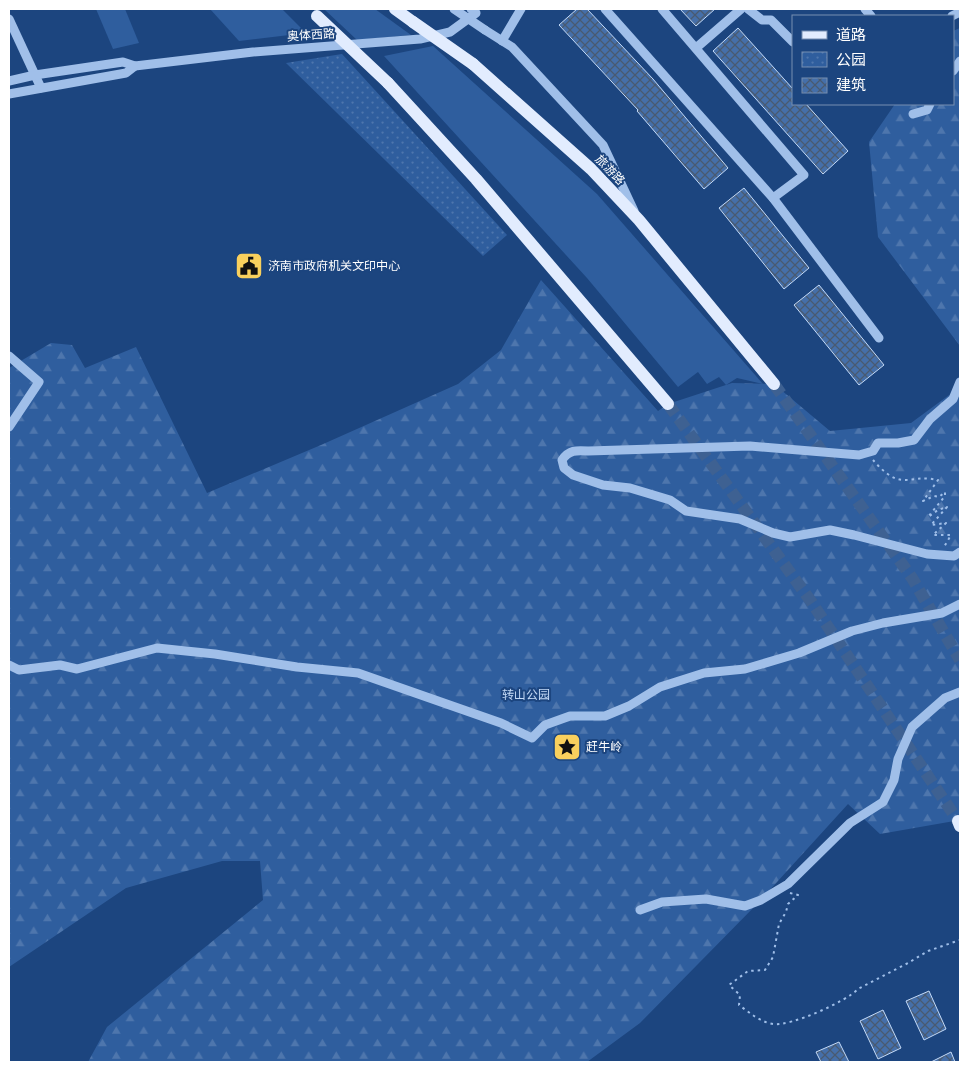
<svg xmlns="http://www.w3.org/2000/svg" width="969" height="1071" font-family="'Varela Round','Noto Sans SC',sans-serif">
	<defs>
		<pattern id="forest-firs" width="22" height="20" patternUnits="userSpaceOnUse" patternTransform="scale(1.25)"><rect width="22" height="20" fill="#2f5e9e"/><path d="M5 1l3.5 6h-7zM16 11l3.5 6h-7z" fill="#4e76ad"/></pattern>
		<pattern id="park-dots" width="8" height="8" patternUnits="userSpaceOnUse" patternTransform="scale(1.25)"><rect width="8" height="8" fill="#2f5e9e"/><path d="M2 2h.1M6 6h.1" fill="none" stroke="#4e76ad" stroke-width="1.8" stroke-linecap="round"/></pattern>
		<pattern id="building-cross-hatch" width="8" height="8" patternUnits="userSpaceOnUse" patternTransform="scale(1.25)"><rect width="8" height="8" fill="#456fa9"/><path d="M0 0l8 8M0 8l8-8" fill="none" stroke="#495a71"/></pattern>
	</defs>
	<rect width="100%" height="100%" fill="#1c457f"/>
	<!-- forest -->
	<g fill="url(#forest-firs)">
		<path d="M960 28V346L878 237 869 142 895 104H953V31Z"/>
		<path d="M541 280 658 411 668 404 732 383 774 384 830 431 911 423 960 387V820L880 834 848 804 756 905 640 1023 587 1062H88L107 1027 263 900 260 861H222L126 888 9 967V368L51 343 72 345 85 368 136 347 207 493 321 445 458 384 501 350Z"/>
	</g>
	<!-- park -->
	<path fill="url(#park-dots)" d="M342 54 507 235 483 256 286 63Z"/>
	<!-- garden -->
	<g fill="#2f5e9e">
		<path d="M96 9H125L139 43 113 49Z"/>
		<path d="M210 9H282L306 33 239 41Z"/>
		<path d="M324 9H375L411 35 357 40Z"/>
		<path d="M433 46 597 194 763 384 737 378 726 385 719 377 707 384 698 372 678 387 587 278 384 56Z"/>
	</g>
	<!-- building -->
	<g fill="url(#building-cross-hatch)" stroke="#c4daf7">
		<path d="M577 9H587L653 79 728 168 704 189 637 111 638 110 559 25Z"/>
		<path d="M680 9H715L696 26Z"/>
		<path d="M738 28 793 89V104H806L848 151 823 174 713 51Z"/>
		<path d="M744 188 809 268 784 289 719 208Z"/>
		<path d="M819 285 884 365 859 385 794 305Z"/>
		<path d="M929 991 946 1029 924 1040 906 1001Z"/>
		<path d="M883 1010 901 1048 878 1059 860 1021Z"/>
		<path d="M839 1042 849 1062H821L816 1052Z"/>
		<path d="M951 1052 955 1062H931Z"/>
	</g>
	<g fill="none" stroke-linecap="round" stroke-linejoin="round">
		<!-- major-tunnel -->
		<g stroke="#3e6192" stroke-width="12" stroke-dasharray="12 6" stroke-linecap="butt">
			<path d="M774 384 912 578 960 660"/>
			<path d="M668 404 810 600 958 821"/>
		</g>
		<!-- path -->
		<g stroke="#a0bfe9" stroke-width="2" stroke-dasharray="2.5 4" stroke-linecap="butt">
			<path d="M873 460C881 469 892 481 906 480 920 479 923 477 938 480L923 501 934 496 939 497 945 492V496L928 517 938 510 947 507 931 525 946 523 933 535H951L944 547"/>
			<path d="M790 893 798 895 788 904 786 912 779 924 773 957 765 970 748 971 729 985 740 995 739 1005C750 1013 760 1022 773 1024 790 1027 847 1001 858 989L908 963 928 951 960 940"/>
		</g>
		<!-- minor -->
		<g stroke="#a0bfe9" stroke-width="9">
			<path d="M605 9 773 198 879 338"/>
			<path d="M662 9 804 175 773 198"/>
			<path d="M748 9 762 20H771L793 42"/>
			<path d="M865 9 871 16"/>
			<path d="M952 16 960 12"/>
			<path d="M9 19 41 88"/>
			<path d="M485 30 512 47 603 145 634 211"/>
			<path d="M502 41 521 9"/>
			<path d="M696 48 741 9"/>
			<path d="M953 71 960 61"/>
			<path d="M9 81 35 75 123 62 135 66 253 52 420 39 450 32 476 13 471 9"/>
			<path d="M9 94 126 73 135 66"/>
			<path d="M913 114 927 110 930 104"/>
			<path d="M9 356 39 382 9 427"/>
			<path d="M960 382 953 399 930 419 914 440 898 443H878L873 451 859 455 750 446 588 451C576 450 569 450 562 460L564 468 573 475 603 485 630 488 670 500 686 511 740 519 773 533 790 537 830 530 854 535 927 554 954 556 960 552"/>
			<path d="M9 665 19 670 60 665 77 669 157 648 215 654 297 667 358 673 501 723 532 738 545 725 570 716H605L629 706 660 687 704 673 745 669 799 653 852 631 883 623 942 613 960 604"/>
			<path d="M640 910 662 902 706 899 745 906 761 900 788 884 850 823 883 802 894 780 898 759 912 727 945 698 960 692"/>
		</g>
		<!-- major -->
		<g stroke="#e2ecfe" stroke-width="12">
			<path d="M395 9 413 22"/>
			<path d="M473 64 591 169 639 220 774 384"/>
			<path d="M388 83 476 179 668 404"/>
			<path d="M958 821 960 826"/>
		</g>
		<!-- minor-bridge -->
		<path stroke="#a0bfe9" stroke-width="9" d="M454 9 485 30"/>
		<!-- major-bridge -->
		<g stroke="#e2ecfe" stroke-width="12">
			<path d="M317 16 388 83"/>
			<path d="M413 22 473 64"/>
		</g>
	</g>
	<!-- icons -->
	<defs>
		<g id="civic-square" transform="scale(1.4375)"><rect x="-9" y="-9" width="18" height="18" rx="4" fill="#f9d05d" stroke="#1c457f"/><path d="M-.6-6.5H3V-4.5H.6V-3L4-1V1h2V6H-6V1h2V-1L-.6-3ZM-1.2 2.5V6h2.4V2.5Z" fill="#111"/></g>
		<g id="sight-square" transform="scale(1.4375)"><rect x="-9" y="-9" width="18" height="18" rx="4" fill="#f9d05d" stroke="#1c457f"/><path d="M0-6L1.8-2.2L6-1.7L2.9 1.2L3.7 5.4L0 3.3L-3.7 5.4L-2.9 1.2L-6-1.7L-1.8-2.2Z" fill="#111"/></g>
	</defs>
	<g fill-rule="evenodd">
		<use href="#civic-square" x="249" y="266"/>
		<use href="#sight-square" x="567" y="747"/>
	</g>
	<g text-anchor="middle" stroke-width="4" stroke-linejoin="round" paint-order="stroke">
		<!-- street labels -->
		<g font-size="12" fill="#fff" stroke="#1c457f">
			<text transform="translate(311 35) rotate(-4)" y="4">奥体西路</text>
			<text transform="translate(610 170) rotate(46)" y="4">旅游路</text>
		</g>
		<!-- poi labels -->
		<g font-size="12" fill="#fff" stroke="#1c457f" text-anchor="start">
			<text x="268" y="270">济南市政府机关文印中心</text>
			<text x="586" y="751">赶牛岭</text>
		</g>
		<!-- park labels -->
		<g font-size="12" fill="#c4daf7" stroke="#1c457f">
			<text x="526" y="699">转山公园</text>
		</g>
	</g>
	<!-- border -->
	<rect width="969" height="1071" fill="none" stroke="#ffffff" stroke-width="20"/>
	<!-- legend -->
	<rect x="792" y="15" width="162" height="90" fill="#1c457f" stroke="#778fb2"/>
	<rect x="802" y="31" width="25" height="8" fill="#e2ecfe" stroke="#778fb2"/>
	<text x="836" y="40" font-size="15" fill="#ffffff">道路</text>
	<rect x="802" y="52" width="25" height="15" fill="url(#park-dots)" stroke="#778fb2"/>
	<text x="836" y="65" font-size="15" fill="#ffffff">公园</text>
	<rect x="802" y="78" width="25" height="15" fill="url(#building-cross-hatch)" stroke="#778fb2"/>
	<text x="836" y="90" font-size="15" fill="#ffffff">建筑</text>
</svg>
